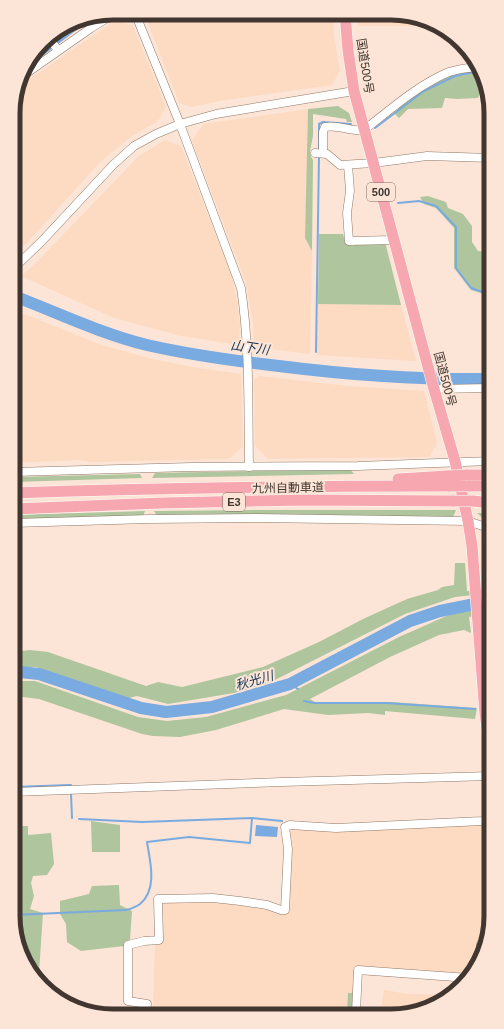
<svg xmlns="http://www.w3.org/2000/svg" width="504" height="1029" font-family="Arial,'Noto Sans JP',sans-serif">
	<rect width="100%" height="100%" fill="#fce5d6"/>
	<!-- built -->
	<g fill="#fddac2">
		<path d="M144 13 333 14 334 35 340 71 332 85 219 101 192 107 179 103Z"/>
		<path d="M357 15H410L432 26H358Z"/>
		<path d="M116 20 133 26 166 107 158 121 132 136 101 161 23 247 14 254V100L18 87Z"/>
		<path d="M308 109 305 238 312 251 310 354 254 347 253 323 246 283 192 141 203 124Z"/>
		<path d="M165 140 181 146 232 277 237 301 240 326 239 345 181 336 114 318 21 276 33 266 139 156Z"/>
		<path d="M318 304 401 305 416 361 317 355Z"/>
		<path d="M14 310 102 345 152 359 198 368 241 374 243 446 229 459 92 462 77 460 13 463Z"/>
		<path d="M259 376 348 386 424 391 437 443 429 457 268 459 255 446 254 380Z"/>
		<path d="M488 533H491V582H485L481 539Z"/>
		<path d="M490 803 491 923 484 940 477 941V958L472 973 426 972 354 968 353 993H348L347 1012 153 1014 155 944 160 903 165 899 218 901 288 910 292 845 290 830 293 828 340 832 405 827 484 823 483 886H486Z"/>
		<path d="M384 990 408 994 445 995 423 1011H372V1010L381 1009Z"/>
	</g>
	<!-- green -->
	<g fill="#aec59d">
		<path d="M478 70 486 81 487 88 482 89 478 98 457 99 445 98 442 108 408 109 399 118 395 114C402 100 438 81 454 74 461 71 470 71 478 70Z"/>
		<path d="M338 106 349 113 352 122H347L346 119 313 114V136L310 151 311 157 313 160 312 251 305 238 308 109Z"/>
		<path d="M428 196 446 202 448 208 463 214 472 226V242L478 251 488 252 491 250V300L487 295 471 290 454 268V228L436 208 424 204 420 197Z"/>
		<path d="M319 234H343L345 242 353 246 356 242H385L401 305 318 304Z"/>
		<path d="M350 469 354 474 152 478 155 473Z"/>
		<path d="M140 474 142 478 13 482V477Z"/>
		<path d="M267 510H456L453 517 157 516 154 511Z"/>
		<path d="M145 511 143 516 13 521V515Z"/>
		<path d="M477 513H491V522H487Z"/>
		<path d="M455 563H465L467 591 486 590 485 582H491V593L455 597 405 614 271 682 234 693 168 704 137 696 125 699 36 667H13V652L30 650 48 652 146 686 158 682 182 687 263 667 319 642 363 619 407 599 438 590 442 587 454 585Z"/>
		<path d="M488 608 491 609V626L488 627 487 615 469 617 471 633 464 630 439 635 390 657 310 699 315 702H391L477 708 475 719 385 711V715L368 713 328 715 284 709 216 730 180 737 153 736 142 734 39 699 23 697 13 700V681H35L138 717 167 721 206 717 286 695 399 637 451 614Z"/>
		<path d="M91 821 120 825V852H92Z"/>
		<path d="M13 826H28V835L51 833 54 864 47 875 33 876 31 883 34 896 30 909 43 913 39 972 36 975 18 948 13 916Z"/>
		<path d="M119 885 120 905 132 911 130 940 124 946 81 951 67 942 66 924 60 914V901L89 894 92 886Z"/>
		<path d="M348 993H353L352 1012H347Z"/>
	</g>
	<!-- water -->
	<path fill="#79aae0" d="M256 825 278 827 277 837 255 836Z"/>
	<g fill="none" stroke-linecap="round" stroke-linejoin="round">
		<!-- stream -->
		<g stroke="#79aae0" stroke-width="2">
			<path d="M375 128 424 91 455 76 479 71"/>
			<path d="M319 151V124L323 122 351 124"/>
			<path d="M398 203 419 201 436 206 456 227V268L471 288 488 294 491 298"/>
			<path d="M316 352 319 155"/>
			<path d="M290 684 298 689"/>
			<path d="M304 701 314 703H386L475 709"/>
			<path d="M13 787 71 785"/>
			<path d="M71 794 72 818"/>
			<path d="M79 819 142 822 252 818 282 821"/>
			<path d="M13 915 126 910C130 909 136 907 140 904 158 889 150 861 147 842L189 837 250 843 252 818"/>
		</g>
		<!-- river -->
		<g stroke="#79aae0" stroke-width="12">
			<path d="M34 55 81 19"/>
			<path d="M14 296C58 313 102 334 147 345 191 355 235 361 279 366 350 375 420 380 491 379"/>
			<path d="M13 673 20 672 39 674 141 708 166 712 212 707 290 684 410 621 440 611 480 603H491"/>
		</g>
		<!-- minor casing -->
		<g stroke="#917867" stroke-width="9">
			<g id="minor">
				<path d="M135 13 180 124 241 288C250 347 248 408 249 467"/>
				<path d="M48 37 58 50"/>
				<path d="M21 77 91 28 115 13"/>
				<path d="M315 153 327 154 340 165 374 163 427 156 491 158"/>
				<path d="M323 153V132L325 127C338 124 351 132 364 130 391 109 418 85 449 72 458 69 467 68 477 67"/>
				<path d="M348 165 350 191 347 213 349 241 394 240"/>
				<path d="M14 268 42 241 113 165 134 146 156 134 180 124 216 114 354 91"/>
				<path d="M434 389 491 388"/>
				<path d="M13 472 191 467 358 466 491 461"/>
				<path d="M13 523 149 519 257 518 468 521 491 529"/>
				<path d="M13 792 282 782 491 776"/>
				<path d="M480 951 481 944H483"/>
				<path d="M356 1012 358 970 469 978"/>
				<path d="M146 1014 147 1004 128 1001V945L144 941 159 940 158 899 213 898 240 901 267 905 281 910H285L288 849 285 827 290 825 336 828 482 821 485 820 488 817 489 787 491 783"/>
			</g>
		</g>
		<!-- highway casing -->
		<g stroke="#fff" stroke-width="12">
			<g id="highway">
				<path d="M345 14 348 50 354 91 434 389 455 461 468 521 472 546 485 714 491 754"/>
				<path d="M466 475H491"/>
				<path d="M398 479 447 476"/>
				<path d="M468 486H491"/>
				<path d="M13 493C159 488 304 486 450 486"/>
				<path d="M473 501 491 503"/>
				<path d="M13 509 162 503 306 500 454 501"/>
			</g>
		</g>
		<!-- minor -->
		<use href="#minor" stroke="#fff" stroke-width="8"/>
		<!-- highway -->
		<use href="#highway" stroke="#f6a7b0" stroke-width="11"/>
		<!-- highway-bridge casing -->
		<g stroke="#fff" stroke-width="12" stroke-linecap="butt">
			<g id="highway-bridge">
				<path d="M447 476 466 475"/>
				<path d="M450 486H468"/>
				<path d="M454 501H473"/>
			</g>
		</g>
		<!-- highway-bridge -->
		<use href="#highway-bridge" stroke="#f6a7b0" stroke-width="11"/>
	</g>
	<g text-anchor="middle" stroke-width="4" stroke-linejoin="round" paint-order="stroke">
		<!-- shield labels -->
		<g fill="#fce5d6" stroke="#7a6b62" stroke-width="1">
			<rect x="367" y="183" width="28" height="18" rx="3"/>
			<rect x="223" y="493" width="22" height="18" rx="3"/>
		</g>
		<g font-size="11" font-weight="bold" fill="#423730">
			<text x="381" y="196">500</text>
			<text x="234" y="506">E3</text>
		</g>
		<!-- street labels -->
		<g font-size="12" fill="#423730" stroke="#fce5d6">
			<text transform="translate(365 66) rotate(81)" y="4">国道500号</text>
			<text transform="translate(445 379) rotate(75)" y="4">国道500号</text>
			<text transform="translate(288 488) rotate(-1)" y="4">九州自動車道</text>
		</g>
		<!-- water labels -->
		<g font-size="13" font-style="italic" fill="#123559" stroke="#fce5d6">
			<text transform="translate(250 347) rotate(8)" y="5">山下川</text>
			<text transform="translate(254 680) rotate(-16)" y="5">秋光川</text>
		</g>
	</g>
	<!-- crop -->
	<path d="M0 0H504V1029H0ZM113 20H391A93 93 0 0 1 484 113V916A93 93 0 0 1 391 1009H113A93 93 0 0 1 20 916V113A93 93 0 0 1 113 20Z" fill="#fce5d6" fill-rule="evenodd"/>
	<path fill="none" stroke="#423730" stroke-width="5" d="M113 20H391A93 93 0 0 1 484 113V916A93 93 0 0 1 391 1009H113A93 93 0 0 1 20 916V113A93 93 0 0 1 113 20Z"/>
</svg>
